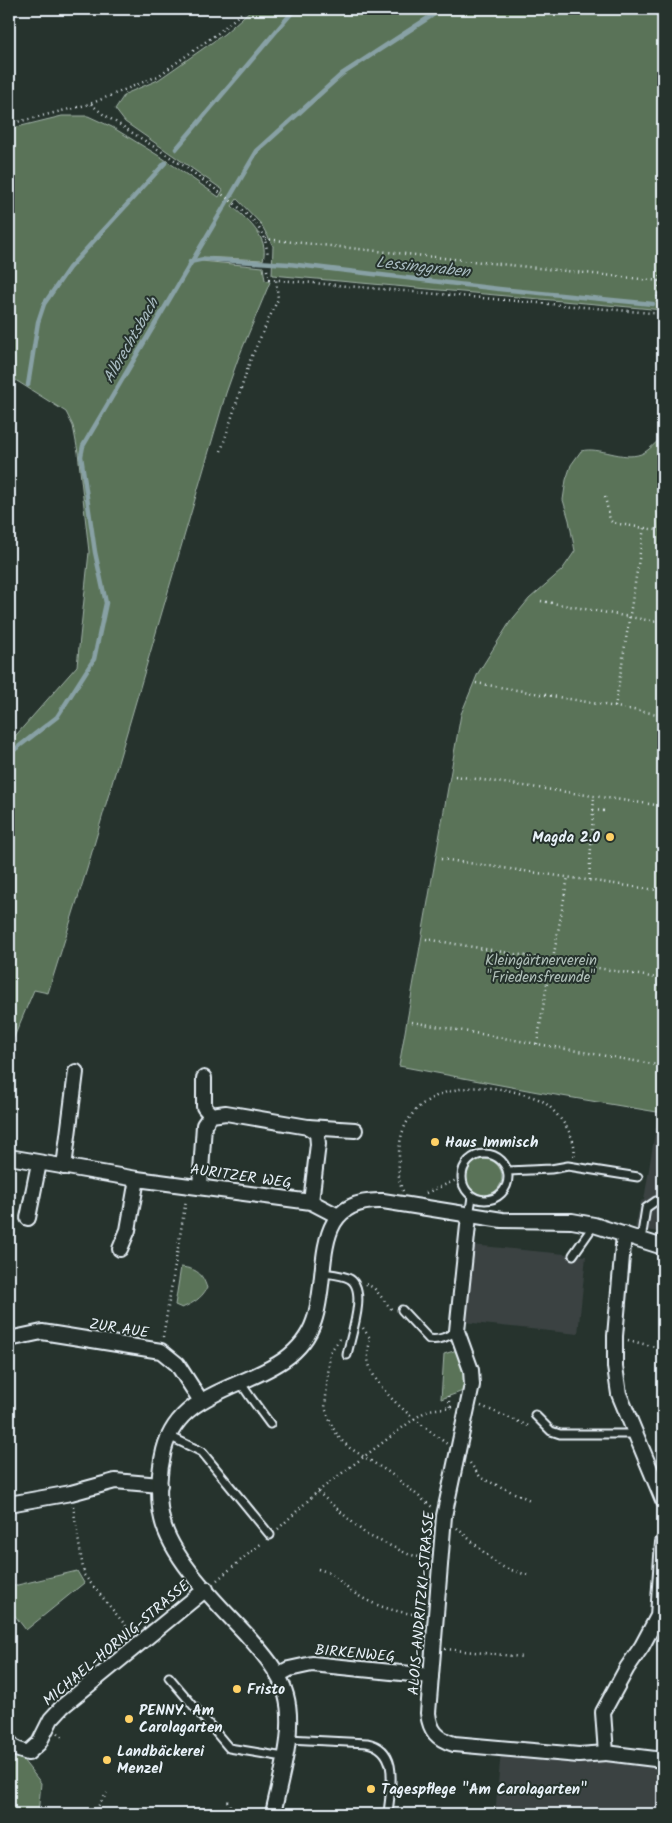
<svg xmlns="http://www.w3.org/2000/svg" width="672" height="1823" font-family="Kalam,sans-serif">
	<rect width="100%" height="100%" fill="#26332d"/>
	<filter id="ink" filterUnits="userSpaceOnUse"><feTurbulence type="fractalNoise" baseFrequency=".02" numOctaves="2"/><feDisplacementMap in="SourceGraphic" scale="10" xChannelSelector="R" yChannelSelector="G"/><feConvolveMatrix kernelMatrix="1 2 1 2 8 2 1 2 1" color-interpolation-filters="sRGB"/></filter>
	<g filter="url(#ink)">
		<!-- built -->
		<g fill="#3a4342">
			<path d="M658 1114H663V1233L635 1228 641 1201 644 1200Z"/>
			<path d="M471 1245 586 1256 578 1334 463 1322Z"/>
			<path d="M501 1752 663 1767V1814H495Z"/>
		</g>
		<!-- green -->
		<g fill="#5a7359" stroke="#a1b2a8">
			<path d="M252 9H663V310L272 275 273 246 261 224 237 199 232 206C246 219 270 237 263 260L203 257 201 261 263 267 265 280 270 282 238 359 226 393 87 869 48 993 34 990 9 1049V743L77 666 89 552 78 452 73 426 66 412 9 376V129L62 116H88L112 127 164 159 219 197 223 190 125 122 115 109 125 94 158 80 224 34Z"/>
			<path d="M663 436V1113L538 1092 399 1066 461 714 478 673 510 622 529 599 562 570 575 551 569 520 563 500 566 480 571 465 581 451C600 446 622 461 641 454 649 451 657 441 663 436Z"/>
			<circle cx="484" cy="1177" r="18"/>
			<path d="M181 1267C197 1269 202 1273 207 1288 201 1299 193 1303 182 1308L175 1305Z"/>
			<path d="M457 1350 465 1365 466 1390 441 1399 444 1354Z"/>
			<path d="M77 1571 84 1583 26 1630 9 1608V1587Z"/>
			<path d="M9 1742 41 1783 38 1814H9Z"/>
		</g>
		<g fill="none" stroke-linecap="round" stroke-linejoin="round">
			<!-- stream -->
			<g stroke="#88a1a5" stroke-width="4.5">
				<path d="M176 149 295 9"/>
				<path d="M190 262 204 259 289 264 499 289 653 304"/>
				<path d="M660 305H663"/>
				<path d="M28 385 38 322 44 304 69 268 165 163"/>
				<path d="M9 754 57 717 94 659 106 603 95 552 81 456 83 446 257 151 342 74 442 9"/>
			</g>
			<!-- lane casing -->
			<g stroke="#e8f1f8" stroke-width="11">
				<g id="lane">
					<circle cx="485" cy="1177" r="23"/>
					<path d="M508 1171 551 1169 568 1166 638 1177"/>
					<path d="M469 1216 472 1197"/>
					<path d="M641 1240 646 1208 656 1201"/>
					<path d="M573 1255 594 1225"/>
					<path d="M323 1273C331 1274 344 1275 350 1279 368 1290 350 1338 347 1355"/>
					<path d="M402 1310 429 1339C440 1341 448 1336 457 1331"/>
					<path d="M240 1382 251 1398 270 1424"/>
					<path d="M535 1415 551 1431 560 1434H636"/>
					<path d="M169 1436 202 1452 270 1535"/>
					<path d="M169 1677 229 1748 284 1757"/>
					<path d="M288 1739 367 1743C401 1750 390 1789 388 1814"/>
				</g>
			</g>
			<!-- street casing -->
			<g stroke="#e8f1f8" stroke-width="18">
				<g id="street">
					<path d="M204 1078V1107L211 1115"/>
					<path d="M308 1127 355 1130"/>
					<path d="M9 1157 137 1179 311 1202 338 1216"/>
					<path d="M64 1167 76 1072"/>
					<path d="M200 1187 204 1125 211 1115 226 1113 308 1127 317 1133 318 1144 311 1202"/>
					<path d="M469 1216 457 1331 471 1370 472 1385 444 1516 428 1713C430 1731 437 1739 454 1744L579 1755 606 1753"/>
					<path d="M28 1218 39 1163"/>
					<path d="M624 1234 615 1336V1367L619 1394 663 1500"/>
					<path d="M120 1249 128 1230 137 1179"/>
					<path d="M9 1339 42 1332 161 1351 177 1364 201 1401"/>
					<path d="M9 1504 71 1493 115 1481 160 1485"/>
					<path d="M663 1542 658 1616 642 1646 627 1668 603 1712 606 1753 663 1760"/>
					<path d="M278 1675 289 1669 312 1664 431 1676"/>
					<path d="M9 1742 16 1749 28 1753 39 1743 51 1719 63 1706 206 1589"/>
					<path d="M273 1814C280 1779 296 1731 286 1695 280 1672 262 1652 246 1634 219 1605 171 1559 162 1519 157 1498 159 1471 164 1450 183 1374 290 1392 314 1321 331 1273 308 1198 383 1201L502 1220 572 1221 594 1225 663 1247"/>
				</g>
			</g>
			<!-- path -->
			<g stroke="#e8f1f8" stroke-width="2.5" stroke-dasharray="1 4" stroke-linecap="butt">
				<path d="M91 104 103 114 184 166 235 204 256 223 265 239 268 255"/>
				<path d="M9 124 90 104 158 76 218 33 246 9"/>
				<path d="M265 239 660 281"/>
				<path d="M267 270 268 279 663 314"/>
				<path d="M657 302 663 256"/>
				<path d="M221 451 251 358 278 299 276 279"/>
				<path d="M605 497 610 520 613 523 663 531"/>
				<path d="M541 601 663 623"/>
				<path d="M476 683 663 715"/>
				<path d="M615 707 644 528"/>
				<path d="M455 776 663 806"/>
				<path d="M593 810 605 811"/>
				<path d="M441 859 663 891"/>
				<path d="M589 880 594 797"/>
				<path d="M426 939 663 979"/>
				<path d="M553 959 568 877"/>
				<path d="M412 1022 663 1066"/>
				<path d="M537 1044 551 959"/>
				<path d="M403 1191C397 1180 399 1166 399 1153 401 1093 463 1080 511 1091 522 1094 534 1096 544 1102 553 1109 561 1119 567 1128 572 1137 576 1146 574 1157"/>
				<path d="M426 1193 461 1178"/>
				<path d="M366 1284 374 1288 392 1310"/>
				<path d="M363 1328 370 1338C370 1344 367 1351 368 1357 369 1389 424 1426 447 1444"/>
				<path d="M163 1337 186 1200"/>
				<path d="M340 1339 330 1352 325 1408 333 1428 340 1439 350 1448 390 1473 432 1507"/>
				<path d="M628 1340 663 1349"/>
				<path d="M448 1396 450 1407"/>
				<path d="M481 1406 531 1427"/>
				<path d="M470 1463 481 1478 530 1500"/>
				<path d="M318 1492 367 1535 408 1554 426 1559"/>
				<path d="M73 1506 84 1575 131 1632"/>
				<path d="M457 1528 497 1564 505 1568 527 1575"/>
				<path d="M278 1529 317 1492 414 1419 428 1410 453 1407"/>
				<path d="M318 1569C338 1574 338 1583 354 1593 374 1606 398 1613 422 1615"/>
				<path d="M217 1580 263 1542"/>
				<path d="M445 1649 523 1657"/>
				<path d="M58 1733 64 1739"/>
				<path d="M227 1801 235 1814"/>
				<path d="M93 1814 107 1793"/>
			</g>
			<!-- lane -->
			<use href="#lane" stroke="#26332d" stroke-width="7"/>
			<!-- street -->
			<use href="#street" stroke="#26332d" stroke-width="14"/>
		</g>
	</g>
	<!-- markers -->
	<g fill="#ffd166" stroke="#26332d" stroke-width="2">
		<circle cx="610" cy="837" r="5"/>
		<circle cx="435" cy="1142" r="5"/>
		<circle cx="237" cy="1689" r="5"/>
		<circle cx="129" cy="1719" r="5"/>
		<circle cx="107" cy="1760" r="5"/>
		<circle cx="371" cy="1789" r="5"/>
	</g>
	<g text-anchor="middle" stroke-width="4" stroke-linejoin="round" paint-order="stroke">
		<!-- poi labels -->
		<g font-size="15" font-weight="bold" fill="#e8f1f8" stroke="#26332d" text-anchor="start">
			<text x="600" y="842" text-anchor="end">Magda 2.0</text>
			<text x="445" y="1147">Haus Immisch</text>
			<text x="247" y="1694">Fristo</text>
			<text x="139" y="1715">PENNY. Am<tspan x="139" dy="17">Carolagarten</tspan></text>
			<text x="117" y="1756">Landbäckerei<tspan x="117" dy="17">Menzel</tspan></text>
			<text x="381" y="1794">Tagespflege "Am Carolagarten"</text>
		</g>
		<!-- park labels -->
		<g font-size="15" fill="#afbfb8" stroke="#26332d">
			<text x="541" y="965">Kleingärtnerverein<tspan x="541" dy="17">"Friedensfreunde"</tspan></text>
		</g>
		<!-- street labels -->
		<g font-size="15" fill="#e8f1f8" stroke="#26332d">
			<text transform="translate(241 1176) rotate(8)" y="5">AURITZER WEG</text>
			<text transform="translate(119 1328) rotate(9)" y="5">ZUR AUE</text>
			<text transform="translate(421 1603) rotate(-85)" y="5">ALOIS-ANDRITZKI-STRASSE</text>
			<text transform="translate(116 1643) rotate(-40)" y="5">MICHAEL-HORNIG-STRASSE</text>
			<text transform="translate(355 1653) rotate(5)" y="5">BIRKENWEG</text>
		</g>
		<!-- water labels -->
		<g font-size="16" font-style="italic" fill="#a8bbc1" stroke="#26332d">
			<text transform="translate(423 266) rotate(6)" y="6">Lessinggraben</text>
			<text transform="translate(130 340) rotate(-60)" y="6">Albrechtsbach</text>
		</g>
	</g>
	<!-- margin -->
	<rect width="672" height="1823" fill="none" stroke="#26332d" stroke-width="30"/>
	<rect x="15" y="15" width="642" height="1793" fill="none" stroke="#e8f1f8" stroke-width="2" filter="url(#ink)"/>
</svg>
